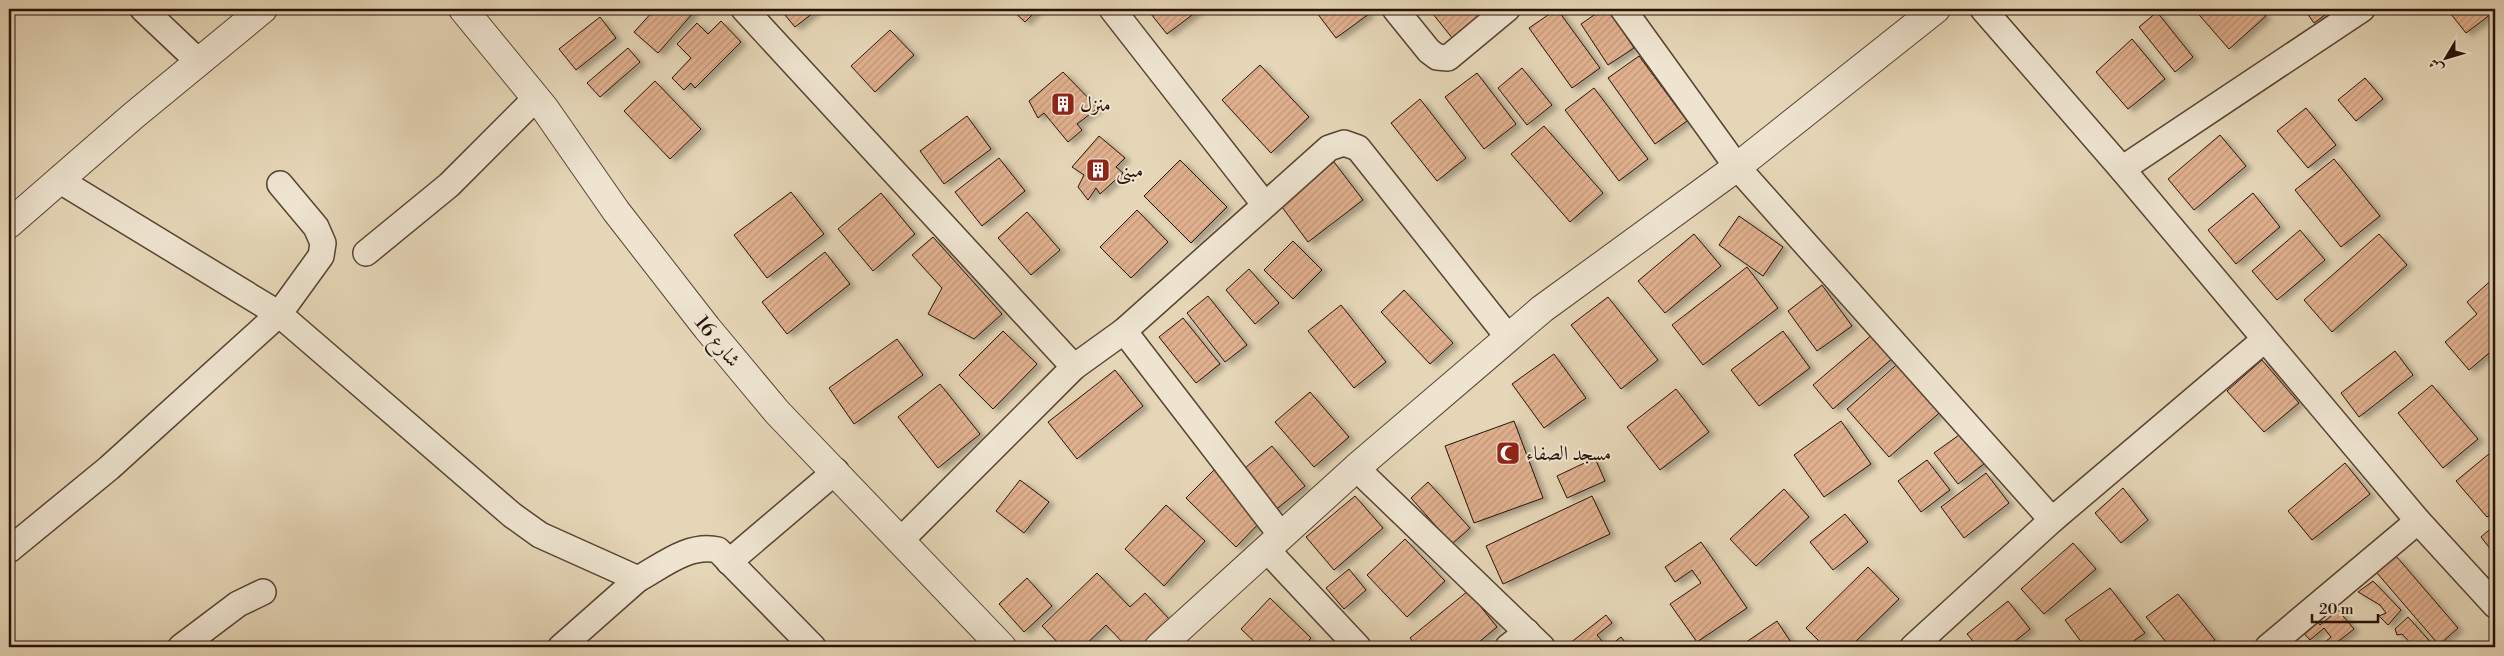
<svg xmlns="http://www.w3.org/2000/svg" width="2504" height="656" font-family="'Libre Bodoni',Amiri,serif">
	<defs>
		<pattern id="building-hatch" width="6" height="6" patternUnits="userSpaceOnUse" patternTransform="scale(1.25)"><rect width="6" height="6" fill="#e0b08e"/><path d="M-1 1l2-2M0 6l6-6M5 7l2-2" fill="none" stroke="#c09679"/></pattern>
		<filter id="shadow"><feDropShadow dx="5.5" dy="3" stdDeviation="2.5" flood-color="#0004"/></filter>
	</defs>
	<rect width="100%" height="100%" fill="#e5d6b7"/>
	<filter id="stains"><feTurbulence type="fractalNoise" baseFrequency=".004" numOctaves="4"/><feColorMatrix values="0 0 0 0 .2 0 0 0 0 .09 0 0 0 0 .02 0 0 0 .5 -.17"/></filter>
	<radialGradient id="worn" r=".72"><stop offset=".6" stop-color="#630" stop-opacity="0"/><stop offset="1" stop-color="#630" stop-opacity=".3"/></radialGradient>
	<!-- building -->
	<g fill="url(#building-hatch)" stroke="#281206" filter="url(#shadow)">
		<path d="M655 9H689L693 13 658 53 634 32Z"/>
		<path d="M780 9H818L795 27Z"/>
		<path d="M1011 9H1038L1025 22Z"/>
		<path d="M1147 9H1200L1167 34Z"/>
		<path d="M1314 9H1366L1369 14 1336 38Z"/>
		<path d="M1439 9H1473L1480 17 1453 39 1433 14Z"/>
		<path d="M1557 9 1600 68 1572 88 1529 28Z"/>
		<path d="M1603 9H1608L1634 48 1608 65 1581 24Z"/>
		<path d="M2194 9H2259L2266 16 2229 49Z"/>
		<path d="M2304 9H2333L2314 23Z"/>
		<path d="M2447 9H2495V11L2466 33Z"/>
		<path d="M2157 12 2193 57 2175 72 2139 27Z"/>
		<path d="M600 17 616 38 576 70 559 49Z"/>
		<path d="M721 21 741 42 695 88 691 83 684 90 672 78 691 58 677 44 697 23 708 34Z"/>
		<path d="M890 30 914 55 875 92 851 66Z"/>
		<path d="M2132 39 2165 79 2128 109 2096 72Z"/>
		<path d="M628 48 640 62 600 97 587 83Z"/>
		<path d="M1639 56 1687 121 1655 144 1608 78Z"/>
		<path d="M1260 65 1309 117 1271 153 1222 100Z"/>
		<path d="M1522 68 1552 105 1527 125 1498 88Z"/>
		<path d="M1063 72 1098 108 1077 124 1082 130 1068 142 1044 113 1038 118 1029 101Z"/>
		<path d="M1477 73 1516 124 1484 149 1445 97Z"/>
		<path d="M2365 78 2383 99 2356 121 2338 100Z"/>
		<path d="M655 81 701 129 670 159 624 111Z"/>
		<path d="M1594 88 1648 159 1619 181 1565 110Z"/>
		<path d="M1420 99 1466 158 1437 181 1391 123Z"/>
		<path d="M2306 108 2336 145 2308 168 2277 131Z"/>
		<path d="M967 116 991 149 944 184 920 151Z"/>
		<path d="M1544 126 1603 193 1570 222 1511 154Z"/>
		<path d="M2220 135 2246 166 2194 210 2168 179Z"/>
		<path d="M1099 136 1125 158 1116 167 1123 173 1100 194 1096 188 1088 200 1078 187 1084 175 1072 167Z"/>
		<path d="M999 158 1025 191 982 226 955 192Z"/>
		<path d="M2334 159 2380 216 2341 247 2295 190Z"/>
		<path d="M1180 160 1227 207 1191 243 1144 196Z"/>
		<path d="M1334 162 1363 200 1308 242 1279 203Z"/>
		<path d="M791 192 824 234 767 278 734 235Z"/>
		<path d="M881 193 915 234 873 271 838 229Z"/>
		<path d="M2253 193 2280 227 2236 264 2208 230Z"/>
		<path d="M1137 210 1168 242 1131 278 1100 247Z"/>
		<path d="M1027 212 1060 250 1031 275 998 238Z"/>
		<path d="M1739 216 1783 247 1763 276 1719 245Z"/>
		<path d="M2300 230 2325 260 2277 300 2252 271Z"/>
		<path d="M1694 234 1721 266 1665 313 1638 281Z"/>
		<path d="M2379 234 2407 265 2332 332 2304 300Z"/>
		<path d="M933 237 1002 314 974 339 928 314 942 288 912 255Z"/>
		<path d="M1293 241 1322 270 1293 299 1264 270Z"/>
		<path d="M825 252 850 284 787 334 762 302Z"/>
		<path d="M1747 267 1778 308 1703 365 1672 325Z"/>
		<path d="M1249 269 1279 303 1255 324 1226 290Z"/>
		<path d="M2495 277V348L2469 370 2445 342 2477 314 2467 302Z"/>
		<path d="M1822 285 1852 326 1817 351 1788 311Z"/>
		<path d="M1404 290 1453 343 1430 364 1381 312Z"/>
		<path d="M1208 296 1247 345 1225 362 1187 313Z"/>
		<path d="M1608 297 1658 360 1621 389 1571 325Z"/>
		<path d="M1341 305 1386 362 1354 388 1308 331Z"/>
		<path d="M1183 318 1220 364 1196 383 1159 337Z"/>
		<path d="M1880 328 1900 352 1833 409 1813 385Z"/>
		<path d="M1003 331 1037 364 993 409 959 375Z"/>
		<path d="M1783 331 1810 368 1759 406 1731 370Z"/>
		<path d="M897 339 923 375 854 424 829 388Z"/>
		<path d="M2395 351 2413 375 2359 417 2341 393Z"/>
		<path d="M1554 354 1586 398 1544 428 1512 384Z"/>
		<path d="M1903 359 1946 407 1889 457 1847 409Z"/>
		<path d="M2262 360 2299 403 2264 432 2227 391Z"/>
		<path d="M1115 370 1143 406 1077 459 1048 422Z"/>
		<path d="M940 384 980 434 938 468 898 417Z"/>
		<path d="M2432 385 2478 439 2443 468 2398 413Z"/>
		<path d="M1676 389 1709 432 1660 470 1627 427Z"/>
		<path d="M1310 392 1349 437 1314 467 1275 422Z"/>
		<path d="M1514 421 1543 498 1474 523 1445 446Z"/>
		<path d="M1841 421 1871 464 1824 497 1794 455Z"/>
		<path d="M1966 430 1989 460 1958 484 1934 453Z"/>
		<path d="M1272 446 1305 486 1273 512 1240 472Z"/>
		<path d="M2495 449V510L2487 517 2456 481Z"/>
		<path d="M1595 458 1605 481 1567 498 1557 476Z"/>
		<path d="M1927 460 1950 490 1921 512 1898 481Z"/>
		<path d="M2345 463 2370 494 2312 540 2288 511Z"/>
		<path d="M1214 470 1263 519 1236 547 1186 498Z"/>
		<path d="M1986 473 2009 503 1964 538 1941 507Z"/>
		<path d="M1020 480 1049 502 1024 533 996 511Z"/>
		<path d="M1428 482 1470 528 1452 544 1411 498Z"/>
		<path d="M2123 488 2148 520 2121 543 2095 513Z"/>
		<path d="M1784 489 1809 517 1756 566 1730 539Z"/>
		<path d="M1355 496 1383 528 1334 570 1306 537Z"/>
		<path d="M1592 496 1610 534 1503 584 1486 546Z"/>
		<path d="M1166 505 1205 541 1164 586 1125 549Z"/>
		<path d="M1845 514 1868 542 1833 570 1810 542Z"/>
		<path d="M2495 525V555L2481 537Z"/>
		<path d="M1405 539 1445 581 1407 617 1367 575Z"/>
		<path d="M1701 542 1747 608 1697 642 1670 604 1701 583 1692 570 1675 582 1665 567Z"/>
		<path d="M2073 543 2096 569 2044 614 2021 589Z"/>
		<path d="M2396 556 2458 628 2439 645 2377 573Z"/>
		<path d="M1868 567 1899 599 1850 647H1825L1806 628Z"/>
		<path d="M1349 569 1366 590 1344 609 1326 588Z"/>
		<path d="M1097 573 1130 607 1145 593 1169 619 1140 647H1127L1106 625 1083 647H1062L1042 626Z"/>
		<path d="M1027 578 1052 606 1024 632 999 604Z"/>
		<path d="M2373 581 2401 610 2388 625 2379 616 2386 613 2380 605 2358 592Z"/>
		<path d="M2110 588 2145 633 2125 647H2085L2065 620Z"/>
		<path d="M1468 591 1497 627 1473 647H1417L1410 638Z"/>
		<path d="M2178 594 2215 640 2205 647H2170L2146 617Z"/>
		<path d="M1270 598 1311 638 1302 647H1260L1241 629Z"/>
		<path d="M2008 601 2030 629 2008 647H1978L1967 634Z"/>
		<path d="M2338 610 2354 629 2331 647H2319L2331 637 2324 628 2310 640 2299 628 2313 617 2320 625Z"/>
		<path d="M1606 615 1612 623 1597 635 1607 647H1565Z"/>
		<path d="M2408 617 2435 647H2414L2402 634 2397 635 2395 629Z"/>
		<path d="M1777 621 1794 647H1739Z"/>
		<path d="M1621 637 1629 647H1608Z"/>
	</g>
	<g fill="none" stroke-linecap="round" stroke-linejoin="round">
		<!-- minor casing -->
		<g stroke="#574332" stroke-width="28">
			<g id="minor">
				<path d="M143 9 199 62"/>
				<path d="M744 9 1074 367 1124 331 1281 535"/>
				<path d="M1112 9 1265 205"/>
				<path d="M1395 9 1429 51 1437 57 1448 58 1507 9"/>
				<path d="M1623 9 1737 167 2052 520"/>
				<path d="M1983 9 2122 169 2418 521 2495 605"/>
				<path d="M2122 169 2362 9"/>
				<path d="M59 180 279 314 512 515 540 535 638 579C662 566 689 543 718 550L813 647"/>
				<path d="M366 253 449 185 536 98"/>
				<path d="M1124 331 1329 148 1344 143 1358 148 1508 337"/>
				<path d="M1356 468 1542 647"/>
				<path d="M900 541 1074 367"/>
				<path d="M9 550 109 468 279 314 321 256 323 243 316 227 280 184"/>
				<path d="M1267 550 1358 647"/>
				<path d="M729 562 836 471"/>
				<path d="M181 647 238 604 263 592"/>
				<path d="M561 647 638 579"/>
				<path d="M1508 647 1527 632"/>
				<path d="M1913 647 2052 520 2264 340"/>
				<path d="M2268 647 2418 521"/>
			</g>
		</g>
		<!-- tertiary casing -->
		<g stroke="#574332" stroke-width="30">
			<g id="tertiary">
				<path d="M463 9 545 109 616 211 707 328 777 412 1002 647"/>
				<path d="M9 224 133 116 263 9"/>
				<path d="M1159 647 1356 468 1542 309 1737 167 1936 9"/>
			</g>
		</g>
		<!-- minor -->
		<use href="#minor" stroke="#eee4d0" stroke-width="25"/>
		<!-- tertiary -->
		<use href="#tertiary" stroke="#eee4d0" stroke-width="28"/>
	</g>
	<!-- icons -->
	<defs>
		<g id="building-square" transform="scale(1.25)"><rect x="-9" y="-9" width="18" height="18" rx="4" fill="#8f2418" stroke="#eee4d0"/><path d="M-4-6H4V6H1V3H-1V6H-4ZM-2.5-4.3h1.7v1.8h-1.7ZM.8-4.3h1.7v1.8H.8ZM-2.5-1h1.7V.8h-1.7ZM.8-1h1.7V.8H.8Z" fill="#fff"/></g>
		<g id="mosque-square" transform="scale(1.25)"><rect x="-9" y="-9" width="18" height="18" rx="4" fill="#8f2418" stroke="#eee4d0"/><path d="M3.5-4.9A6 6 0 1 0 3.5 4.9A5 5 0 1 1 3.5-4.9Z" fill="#fff"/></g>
	</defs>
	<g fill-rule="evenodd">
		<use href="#building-square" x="1063" y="104"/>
		<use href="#building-square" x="1098" y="170"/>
		<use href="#mosque-square" x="1508" y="453"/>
	</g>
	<g text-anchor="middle" stroke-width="4" stroke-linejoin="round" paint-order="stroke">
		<!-- poi labels -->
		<g font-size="20" fill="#281206" stroke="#eee4d0" text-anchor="start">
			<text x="1080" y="111">منزل</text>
			<text x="1116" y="177">مبنى</text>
			<text x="1526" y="460">مسجد الصفاء</text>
		</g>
		<!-- street labels -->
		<g font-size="20" fill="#281206" stroke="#eee4d0">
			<text transform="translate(718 341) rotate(51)" y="7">شارع 16</text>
		</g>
	</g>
	<!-- margin -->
	<rect width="2504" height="656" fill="none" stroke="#e5d6b7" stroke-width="30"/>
	<rect x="10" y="10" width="2484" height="636" fill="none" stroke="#281206" stroke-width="2.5"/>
	<rect x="15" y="15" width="2474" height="626" fill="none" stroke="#281206"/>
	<!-- north arrow -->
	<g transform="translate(2446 58) rotate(232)" stroke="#eee4d0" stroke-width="4" paint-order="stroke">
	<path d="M0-4L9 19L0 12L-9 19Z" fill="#281206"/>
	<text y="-8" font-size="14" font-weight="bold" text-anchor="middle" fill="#281206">ش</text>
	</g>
	<!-- scale -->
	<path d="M2312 614v8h66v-8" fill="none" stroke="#281206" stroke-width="2.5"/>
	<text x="2319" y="614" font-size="15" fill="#281206" stroke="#eee4d0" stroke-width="4" paint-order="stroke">20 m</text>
	<rect width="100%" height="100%" filter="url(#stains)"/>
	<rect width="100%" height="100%" fill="url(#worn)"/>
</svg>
